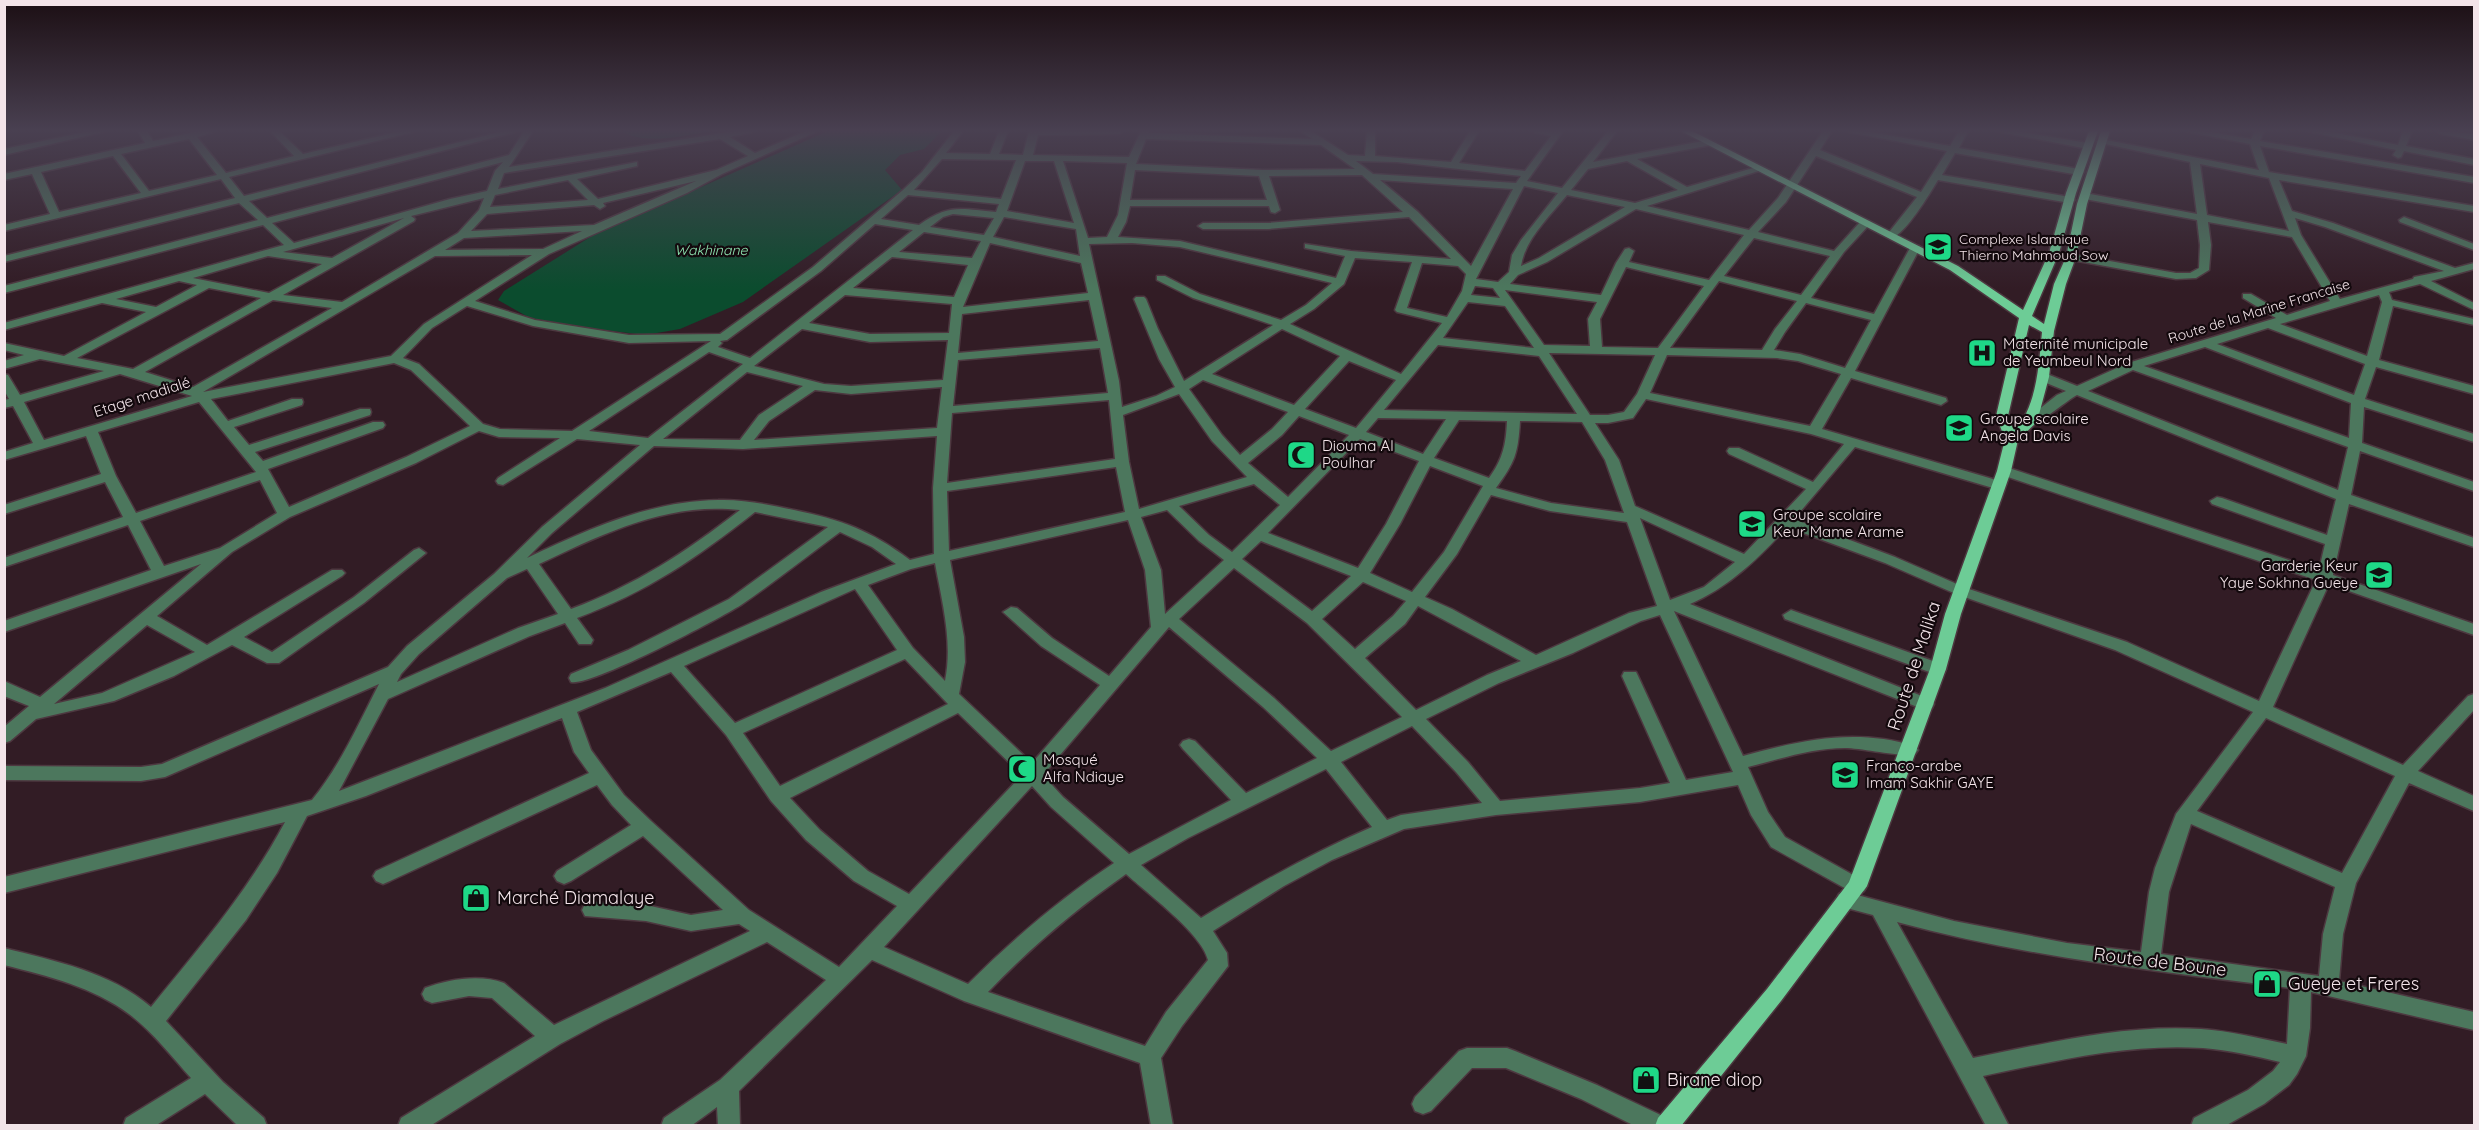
<svg xmlns="http://www.w3.org/2000/svg" width="2479" height="1130" font-family="Quicksand,sans-serif">
	<rect width="100%" height="100%" fill="#321c25"/>
	<!-- water -->
	<g fill="#0b4c2e">
		<path d="M621 131H711C684 135 646 146 621 131Z"/>
		<path d="M828 131H942L924 149 900 155 885 170 902 190 743 302 680 329 645 335 588 328 530 318 498 300 504 291 595 234Z"/>
	</g>
	<g fill="none" stroke-linecap="round" stroke-linejoin="round">
		<!-- minor casing -->
		<g stroke="#4d3840" stroke-width="3">
			<g id="minor">
				<path d="M90 131H107L4 155V149Z"/>
				<path d="M138 131H147L153 141 199 131H216L197 137 226 173 294 156 270 131H279L303 154 401 131H417L229 177 244 196 504 131H519L249 201 267 218 509 155 524 131H533L509 167 735 131H757L730 137 755 153 806 131H818L722 174 687 193 549 254 475 301 535 320 629 335 720 334 813 267 903 190 922 172 954 131H963L946 153 990 154 999 131H1008L999 154 1023 155 1029 131H1123L1119 134 1038 135 1033 155 1129 157 1141 131H1150L1149 133 1312 139 1301 131H1311L1348 155 1365 156 1367 131H1375V156L1451 162 1470 131H1479L1459 163 1525 171 1551 136 1530 131H1563L1527 181 1562 188 1608 131H1617L1593 162 1708 140 1713 143 1711 145 1637 159 1687 187 1760 166 1765 169 1647 206 1749 230 1778 198 1823 131H1832L1820 150 1921 192 1947 151 1844 131H1864L1950 146 1959 131H1968L1959 148 2079 169 2084 172 2079 175 1955 153 1942 175 2070 197 2075 200 2070 203 1938 180C1929 195 1906 233 1891 239L1886 236 1917 197 1816 156 1786 202 1758 232 1834 251 1861 221H1869V225L1844 252 1811 298 1874 314 1910 248 1911 246H1919L1920 248 1855 371 1946 398 1947 401 1941 405 1851 378 1822 429 2003 482 2005 485 2003 488H1993L1855 447 1794 519 1895 557 1966 588 2127 642 2259 701 2316 580 1999 474 1997 471 2004 467 2009 468 2319 570 2325 544 2212 504 2210 501 2217 497 2222 498 2327 535 2336 499 2077 395C2064 402 2038 427 2025 425L2023 422 2057 395 2066 391 2039 380 2037 377 2039 374H2047L2077 386 2128 363 2276 318 2243 298V294H2251L2287 315 2330 301 2292 237 2208 222 2211 245 2209 270 2196 278 2176 279 2067 259V255L2071 254 2176 273H2190L2199 268 2200 245 2197 220 2085 199 2080 196 2085 193 2197 214 2190 162 2096 142 2101 139 2259 170 2250 144 2184 131H2204L2251 139 2255 131H2264L2260 141 2474 177V183L2260 146 2269 172 2474 206V212L2279 180 2292 211 2333 223 2455 268 2474 263V269L2431 281 2474 303V310L2420 284 2389 292 2392 300 2474 319V325L2393 306 2379 360 2474 386V394L2376 367 2365 399 2474 434V442L2364 407 2362 443 2474 482V491L2360 451 2351 495 2474 538V547L2349 504 2333 575 2474 624V635L2329 584 2273 707 2403 765 2468 696 2474 694V710L2418 771 2474 796V811L2409 783 2356 883 2343 934 2339 981 2474 1012V1030L2311 992 2310 1028 2306 1056 2297 1074 2289 1085 2264 1104 2225 1126H2191L2194 1118 2248 1090 2273 1071 2280 1062C2255 1056 2229 1050 2203 1048 2128 1043 2055 1061 1983 1076L2009 1126H1986L1873 915 1839 906 1836 900 1839 894 1846 892 1954 921 2067 943 2141 952 2149 892 2155 868 2176 814 2253 712 2115 650 1956 594 1885 563 1787 527C1759 558 1729 587 1690 604L1932 700 1934 704 1932 708H1920L1674 611 1743 756C1801 740 1855 728 1915 746L1918 750 1915 754C1904 758 1862 748 1845 748 1812 748 1780 759 1748 767L1768 812 1785 837 1864 881 1867 886 1864 891 1857 894 1850 891 1771 847 1751 815 1738 785 1640 802 1496 815 1404 829 1332 860 1284 886 1213 931 1227 953 1228 966 1182 1026 1161 1058 1173 1126H1151L1140 1063 964 1001 872 960 739 1091 740 1126H718L717 1107 691 1126H661L664 1118 720 1080 826 980 767 942 603 1021 560 1044 430 1126H398L401 1118 535 1036 492 998 469 996 432 1003 425 1000 422 994 425 988C449 979 480 974 504 983L554 1025 750 931 739 924 691 931 646 921 585 916 582 910 585 904 592 902 646 905 691 915 723 910 643 836 571 881 564 884 557 881 554 876 557 871 631 825 612 805 597 785 390 881 383 884 376 881 373 876 376 871 589 773 574 752 562 718 366 796 307 816 277 873 246 920 166 1021 223 1082 264 1118 267 1126H238L205 1094 155 1126H123L126 1118 191 1078C171 1056 153 1032 129 1014 93 987 48 976 4 965V948C55 961 111 972 151 1007 200 947 249 890 285 822L4 893V877L312 800C340 766 359 723 379 684L165 777 141 781 4 780V766L141 767 162 764 388 667 407 646 494 574 542 527 640 445 577 439 503 485 498 484 496 481 498 478 560 438 499 437 479 431 416 463 290 517 232 552 157 616 207 645 332 570H342L345 573 342 576 244 637 272 652 354 597 414 550 419 548 426 553 364 603 279 663H267L232 645 174 676 114 701 36 719 10 741 4 743V727L29 706 4 696V681L40 697 201 564 4 632V621L151 570 128 525 4 567V558L123 517 105 482 4 514V505L101 474 86 436 4 460V452L33 443 13 406 4 408V400L9 399 4 390V374L8 375 20 395 104 371 40 359 4 369V361L24 355 4 350V343L64 356 146 312 102 303 4 330V323L284 245 263 225 4 293V286L258 220 239 203 4 262V256L235 198 221 179 4 231V225L50 214 32 174 4 180V174L145 143ZM189 139 217 175 149 191 121 154ZM720 139 748 156 716 170 598 199 577 179 637 166V162L498 189 504 173ZM1146 139 1321 145 1355 169 1263 170 1136 164ZM113 156 141 193 59 212 41 172ZM942 159 1016 160 1001 199 914 190ZM1025 161H1054L1074 223 1007 211ZM1063 161 1127 163 1118 215 1107 237 1088 238ZM1356 161 1397 162 1521 176 1516 183 1373 174ZM1627 161 1678 190 1635 203 1571 190 1588 169ZM503 162 495 171 487 191 450 199 294 243 272 223ZM2200 164 2269 178 2289 231 2207 215ZM1135 170 1259 176 1267 200H1130ZM1362 175 1403 212 1268 223H1203L1198 226 1203 229H1268L1409 217 1451 259 1351 251 1305 244V248L1345 256 1336 278 1180 241 1118 237 1126 222 1130 206H1269L1271 212 1275 213 1280 210 1269 176ZM568 180 588 200 490 207 495 195ZM1380 180 1513 189 1471 266 1418 212ZM696 181 594 225 471 231 487 214 594 205 600 209 605 206 603 203ZM1524 186 1558 193 1521 240 1512 255 1509 272 1498 282 1476 279ZM908 195 999 204 996 212C962 209 949 203 919 225L881 219ZM1567 195 1625 207 1539 258 1521 266C1525 239 1550 216 1567 195ZM484 198 479 210 458 233 342 302 283 295 414 221 415 219 411 216ZM1636 209 1744 235 1709 280 1629 262 1634 251 1629 248 1625 249 1616 263 1601 295 1510 284 1518 275 1547 262ZM953 214 994 218 984 235 930 227 943 217ZM1004 217 1076 229 1080 256 993 237ZM404 218 332 258 283 252ZM2295 218 2325 227 2444 271 2414 277 2413 279 2340 299 2301 235ZM875 224 913 230 750 358 718 347 722 343 720 341 727 340 821 271ZM582 231 543 249 445 250 464 238ZM924 232 981 241 972 258 899 252ZM1754 238 1830 256 1801 295 1724 276ZM990 243 1081 263 1088 293 963 307ZM1132 243 1180 247 1332 283 1306 305 1281 320 1200 294 1165 276H1157V280L1193 298 1273 325 1184 381 1158 329 1146 299 1144 297H1136L1134 299 1159 359 1175 387 1156 396 1122 407 1119 381 1089 244ZM532 255 424 324 391 356 203 392 435 256ZM268 256 322 264 269 293 193 278ZM892 257 968 265 954 297 853 288ZM1355 258 1412 262 1395 310 1397 312 1442 323 1401 374 1290 324 1314 309 1344 284ZM1422 263 1458 266 1466 274 1462 291 1447 317 1407 308ZM1626 267 1704 286 1658 348 1602 347 1600 319ZM179 281 197 285 156 307 116 299ZM1719 281 1797 301 1775 329 1762 350 1670 348ZM1475 286 1493 288 1500 298 1471 295ZM209 288 261 298 133 369 77 358ZM1505 290 1597 302 1588 319 1590 346 1544 345ZM845 295 952 304 949 333 870 334 809 323ZM2379 295 2382 302 2367 356 2280 324ZM273 300 332 308 193 387 145 372ZM1089 300 1098 341 958 353 962 314ZM1468 302 1505 306 1534 348 1443 338ZM1806 303 1871 320 1845 368 1800 354 1774 350 1785 332ZM467 306 533 326 629 343 711 341 572 431 500 429 483 424 419 364 403 358 432 328ZM2268 328 2365 364 2354 395 2217 344ZM802 329 870 342 948 340 943 380 851 386 824 384 754 366ZM1282 329 1340 356 1294 405 1212 374ZM1438 345 1539 356 1577 414 1384 410ZM2205 347 2351 403 2349 438 2144 366ZM1100 348 1108 393 953 406 958 360ZM709 352 743 364 648 438 589 431ZM1549 353 1655 355 1637 394 1624 412 1608 415H1590ZM1667 355 1777 358 1798 361 1841 374 1810 426 1650 393ZM1349 361 1396 380 1356 428 1305 409ZM394 363 411 370 470 426 406 457 289 507 268 469 383 428 385 425 383 422H373L263 461 255 452 370 415 371 412 370 409H360L249 445 234 427 302 405 303 402 302 399H292L228 421 211 399ZM2133 370 2348 447 2338 490 2088 391ZM747 372 803 386 759 415 740 440 663 439ZM120 374 192 396 44 440 24 402ZM1203 380 1288 412 1272 429 1240 455 1222 435 1189 389ZM942 387 937 428 754 440 769 421 815 390 851 394ZM1179 394 1212 441 1247 477 1139 509 1129 462 1123 415ZM1646 399 1811 434 1844 444 1813 482 1739 448H1729L1727 451 1729 454 1806 489 1744 554 1635 506 1619 460 1595 423H1608L1633 418ZM1109 400 1115 459 947 483 952 413ZM199 402 256 472 136 513 116 476 98 432ZM1299 416 1349 435 1288 497 1248 463 1282 435ZM1378 418 1446 419 1423 454 1366 432ZM1459 420 1507 421C1506 444 1503 459 1489 478L1434 458ZM1520 421 1582 422 1605 460 1624 513 1551 503 1496 488C1515 462 1518 454 1520 421ZM937 436 933 488 934 554 910 560C870 530 842 520 794 510 770 505 743 499 718 500 650 501 588 529 527 558L552 533 654 446 743 449ZM1360 439 1419 461 1386 524 1358 568 1268 533ZM1430 466 1483 486 1444 552 1412 592 1370 573 1400 524ZM1116 467 1125 512 949 551 947 491ZM260 480 277 513 220 548 164 566 140 521ZM1254 484 1280 505 1232 552 1209 535 1179 506ZM1491 495 1550 511 1627 522 1657 606 1629 613 1536 655 1452 609 1425 597 1457 554ZM728 509 740 510C686 552 636 585 571 609L539 564C598 536 661 505 728 509ZM1167 510 1199 541 1224 560 1165 614 1161 570 1141 517ZM755 512 828 527 729 599 628 650 571 674 569 678 571 682C590 687 719 619 741 605 775 582 807 556 840 532L872 547 896 564 821 592 605 688 339 791 388 699 530 636 565 623 579 644H591L593 640 577 618C649 591 695 559 755 512ZM1640 518 1735 562 1704 587 1670 600ZM1128 520 1145 570 1151 627 1109 676 1052 638 1017 608 1011 607 1003 612 1041 646 1100 685 1032 763 959 694 965 662 964 637 950 560ZM1261 541 1351 576 1312 611 1242 559ZM935 563C942 602 953 642 945 681L913 648 868 585 911 569ZM1234 568 1307 623 1402 717 1331 751 1274 698 1179 619ZM527 569 558 614 518 628 397 682 401 674 419 654 507 578ZM1363 582 1406 601 1393 616 1355 649 1322 619ZM855 589 897 650 735 723 684 666ZM1418 606 1521 661 1487 675 1416 710 1365 658 1405 624ZM1660 615 1733 772 1686 780 1638 676 1636 672H1624L1622 676 1670 783 1640 788 1500 801 1468 762 1426 719 1499 683 1573 653 1641 621ZM147 625 195 652 102 693 54 704ZM1169 627 1263 707 1317 758 1246 793 1195 741 1189 739 1183 741 1180 745 1183 749 1231 800 1129 854 1063 797 1043 775ZM905 659 948 704 780 786 743 733ZM671 672 726 735 771 801 806 840 854 881 897 906 839 967 749 910 651 821 624 795 591 750 577 712ZM958 713 1022 775 909 894 868 871 820 830 790 798ZM2266 718 2395 776 2342 873 2197 811ZM1412 726 1456 772 1482 803 1401 815 1387 820 1341 762ZM1326 769 1372 827C1312 853 1257 884 1201 918L1141 865 1188 838ZM1032 786 1051 807 1114 863C1061 898 1013 939 968 984L884 947ZM2191 824 2335 887 2323 934 2319 976 2161 954 2169 892ZM1126 874C1147 893 1202 934 1208 960L1166 1012 1145 1046 988 992C1030 948 1076 909 1126 874ZM1897 922C2026 957 2158 971 2290 988L2287 1044C2258 1038 2230 1031 2201 1029 2124 1024 2048 1043 1973 1058Z"/>
				<path d="M1996 131H2016L2088 143 2093 146 2088 149Z"/>
				<path d="M2307 131H2326L2398 145 2403 131H2412L2406 146 2474 159V165L2404 151 2401 157 2398 158 2393 155 2396 150Z"/>
				<path d="M2437 131 2474 134V140L2441 134Z"/>
				<path d="M2404 217 2474 244V250L2400 222 2399 220Z"/>
				<path d="M1791 610 1944 665 1946 669 1944 673H1932L1785 619 1783 615Z"/>
				<path d="M1467 1048H1507L1515 1051 1597 1085 1667 1118 1670 1126H1635L1581 1099 1506 1068H1472L1431 1111 1423 1114 1415 1111 1412 1104 1415 1097 1459 1051Z"/>
			</g>
		</g>
		<!-- major casing -->
		<g stroke="#4d3840" stroke-width="3">
			<path id="major" d="M1681 131H1692L1958 266 2023 310 2049 253 2066 193 2089 131H2098L2076 193 2059 253 2032 316 2044 324 2054 284 2066 257 2077 204 2101 131H2110L2087 204 2076 257 2066 284 2054 331 2049 377 2037 422 2018 440 2011 471 1961 614 1946 669 1867 886 1781 1001 1681 1126H1655L1658 1118 1767 989 1849 882 1930 669 1945 614 1997 471 2005 439 1996 416 2019 318 1950 270ZM2029 325 2042 332C2039 362 2037 409 2014 430L2008 416Z"/>
		</g>
		<!-- minor -->
		<use href="#minor" fill="#4c775d" fill-rule="evenodd"/>
		<!-- major -->
		<use href="#major" fill="#6dcc96" fill-rule="evenodd"/>
	</g>
	<!-- sky -->
	<linearGradient id="sky" x2="0" y2="1"><stop stop-color="#1c0f14"/><stop offset="0.45" stop-color="#494051"/><stop offset="1" stop-color="#494051" stop-opacity="0"/></linearGradient>
	<rect width="2479" height="289" fill="url(#sky)"/>
	<!-- icons -->
	<defs>
		<g id="school-square" transform="scale(1.5)"><rect x="-9" y="-9" width="18" height="18" rx="4" fill="#1ed887" stroke="#13090d"/><path d="M0-5L7-2L0 1L-7-2ZM-4 1L0 2.5L4 1V4Q0 6-4 4Z" fill="#111"/></g>
		<g id="hospital-square" transform="scale(1.5)"><rect x="-9" y="-9" width="18" height="18" rx="4" fill="#1ed887" stroke="#13090d"/><path d="M-5-5h3v3.5h4V-5h3V5h-3V1.5h-4V5h-3Z" fill="#111"/></g>
		<g id="mosque-square" transform="scale(1.5)"><rect x="-9" y="-9" width="18" height="18" rx="4" fill="#1ed887" stroke="#13090d"/><path d="M3.5-4.9A6 6 0 1 0 3.5 4.9A5 5 0 1 1 3.5-4.9Z" fill="#111"/></g>
		<g id="shop-square" transform="scale(1.5)"><rect x="-9" y="-9" width="18" height="18" rx="4" fill="#1ed887" stroke="#13090d"/><path d="M-5-2.5h2.3a2.7 3.5 0 0 1 5.4 0H5L5.5 6h-11ZM-1.5-2.5h3a1.5 2.3 0 0 0-3 0Z" fill="#111"/></g>
	</defs>
	<g fill-rule="evenodd">
		<use href="#school-square" x="1938" y="247"/>
		<use href="#hospital-square" x="1982" y="353"/>
		<use href="#school-square" x="1959" y="428"/>
		<use href="#mosque-square" x="1301" y="455"/>
		<use href="#school-square" x="1752" y="524"/>
		<use href="#school-square" x="2379" y="575"/>
		<use href="#mosque-square" x="1022" y="769"/>
		<use href="#school-square" x="1845" y="775"/>
		<use href="#shop-square" x="476" y="898"/>
		<use href="#shop-square" x="2267" y="984"/>
		<use href="#shop-square" x="1646" y="1080"/>
	</g>
	<g text-anchor="middle" stroke-width="4.5" stroke-linejoin="round" paint-order="stroke">
		<!-- far-poi labels -->
		<g font-size="14" fill="#f3e4e9" stroke="#13090d" text-anchor="start">
			<text x="1959" y="244">Complexe Islamique<tspan x="1959" dy="16">Thierno Mahmoud Sow</tspan></text>
		</g>
		<!-- far-water labels -->
		<g font-size="14" font-style="italic" fill="#8fe6b2" stroke="#13090d">
			<text x="711" y="255">Wakhinane</text>
		</g>
		<!-- far-street labels -->
		<g font-size="14" fill="#f3e4e9" stroke="#13090d">
			<text transform="translate(2259 311) rotate(-17)" y="5">Route de la Marine Francaise</text>
		</g>
		<!-- poi labels -->
		<g font-size="15" fill="#f3e4e9" stroke="#13090d" text-anchor="start">
			<text x="2003" y="349">Maternité municipale<tspan x="2003" dy="17">de Yeumbeul Nord</tspan></text>
			<text x="1980" y="424">Groupe scolaire<tspan x="1980" dy="17">Angela Davis</tspan></text>
			<text x="1322" y="451">Diouma Al<tspan x="1322" dy="17">Poulhar</tspan></text>
			<text x="1773" y="520">Groupe scolaire<tspan x="1773" dy="17">Keur Mame Arame</tspan></text>
			<text x="2358" y="571" text-anchor="end">Garderie Keur<tspan x="2358" dy="17">Yaye Sokhna Gueye</tspan></text>
			<text x="1043" y="765">Mosqué<tspan x="1043" dy="17">Alfa Ndiaye</tspan></text>
			<text x="1866" y="771">Franco-arabe<tspan x="1866" dy="17">Imam Sakhir GAYE</tspan></text>
		</g>
		<!-- street labels -->
		<g font-size="15" fill="#f3e4e9" stroke="#13090d">
			<text transform="translate(142 397) rotate(-18)" y="5">Etage madialé</text>
		</g>
		<!-- near-street labels -->
		<g font-size="18" fill="#f3e4e9" stroke="#13090d">
			<text transform="translate(1914 666) rotate(-72)" y="6">Route de Malika</text>
			<text transform="translate(2160 962) rotate(7)" y="6">Route de Boune</text>
		</g>
		<!-- near-poi labels -->
		<g font-size="18" fill="#f3e4e9" stroke="#13090d" text-anchor="start">
			<text x="497" y="904">Marché Diamalaye</text>
			<text x="2288" y="990">Gueye et Freres</text>
			<text x="1667" y="1086">Birane diop</text>
		</g>
	</g>
	<!-- border -->
	<rect width="2479" height="1130" fill="none" stroke="#f3e4e9" stroke-width="12"/>
</svg>
